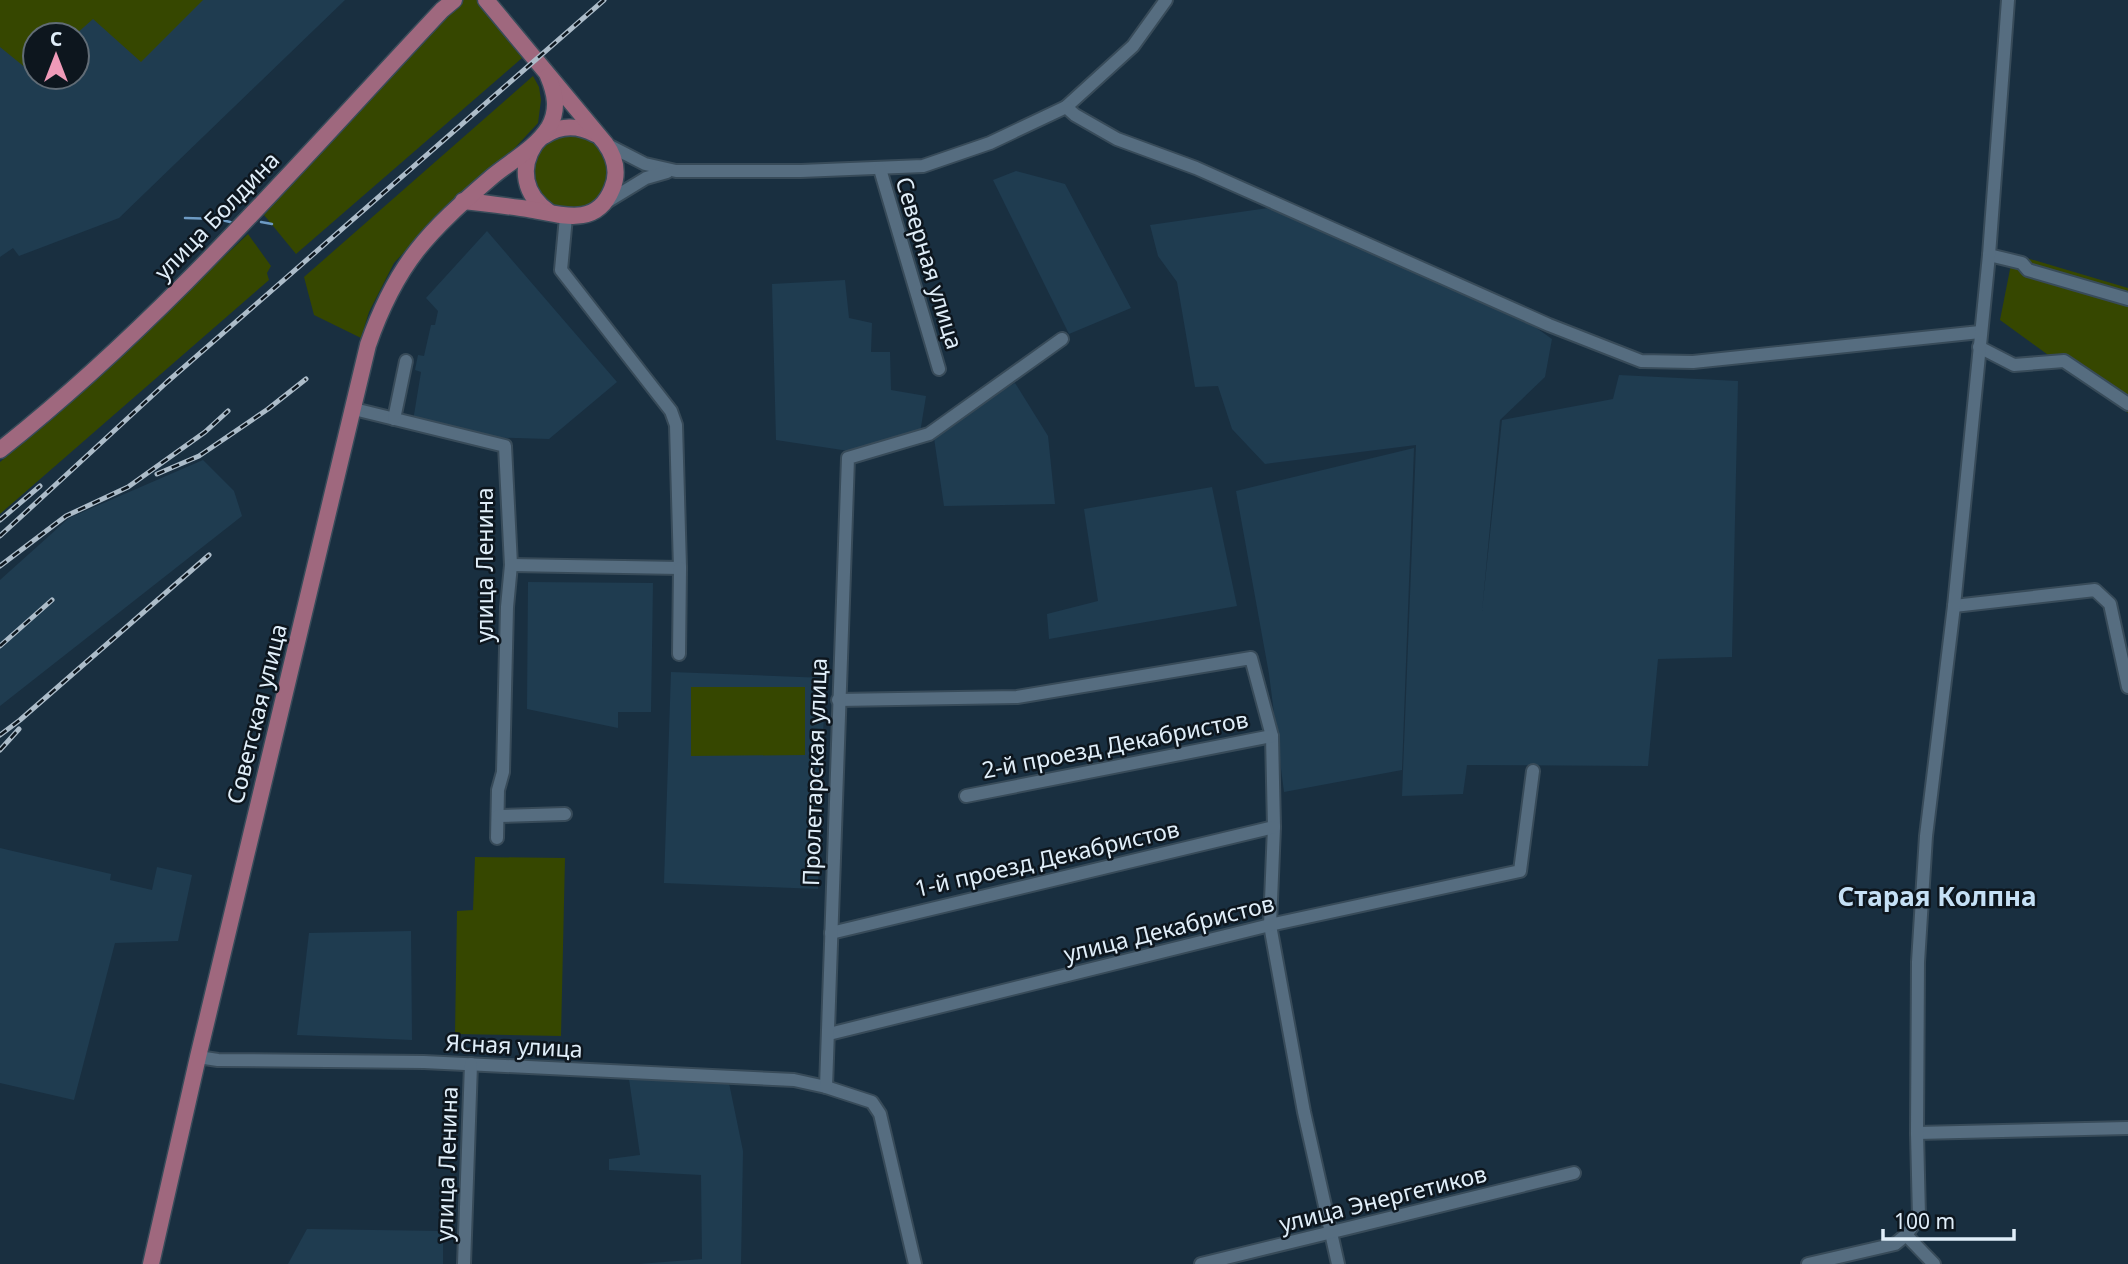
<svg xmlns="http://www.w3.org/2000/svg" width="2128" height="1264" font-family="'Noto Sans',sans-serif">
	<rect width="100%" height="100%" fill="#192f40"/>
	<!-- built -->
	<g fill="#1f3c50" fill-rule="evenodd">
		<path d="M0 0H345L119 218 19 256 13 248 0 257ZM35 35H77V77H35Z"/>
		<path d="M1016 171 1065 184 1131 308 1069 334 993 180Z"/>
		<path d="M1268 208 1528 322 1552 339 1545 377 1500 420 1482 611 1502 420 1613 399 1619 375 1738 381 1732 657 1658 659 1648 766 1467 765 1463 794 1402 796 1416 445 1265 464 1232 429 1218 386 1195 387 1177 282 1158 256 1150 225Z"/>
		<path d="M487 231 617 382 549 439 478 437 413 421 421 372 415 370 418 355 424 356 431 325H435L438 311 426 298Z"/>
		<path d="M845 280 849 318 872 323 871 352H890L891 390 926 396 920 433 849 451 776 440 772 284Z"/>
		<path d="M1015 383 1048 436 1055 504 944 506 933 431Z"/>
		<path d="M1414 448 1402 770 1284 792 1269 674 1236 491Z"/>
		<path d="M203 460 234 491 242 516 0 706V580L69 518Z"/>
		<path d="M1212 487 1237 606 1049 639 1047 614 1098 601 1084 509Z"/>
		<path d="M528 582 653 583 651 712H618V728L527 709Z"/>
		<path d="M671 672 825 678 818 889 664 883Z"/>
		<path d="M0 848 111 874 110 880 152 890 157 867 192 875 178 941 115 943 74 1100 0 1083Z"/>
		<path d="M411 931 412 1040 297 1035 309 933Z"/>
		<path d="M629 1079 729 1083 743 1151 741 1264H639L702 1259 701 1175 609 1170V1159L640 1155Z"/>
		<path d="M307 1229 443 1231V1264H288Z"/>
	</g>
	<!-- green -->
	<g fill="#364700">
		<path d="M0 0H203L141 62 93 19 75 35H35V70L32 73 0 47Z"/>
		<path d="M460 0H479L522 58 296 254 264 215 444 12Z"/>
		<path d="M533 76 539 87 541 100 538 123 512 151 445 208 394 263 369 312 361 338 314 315 304 277Z"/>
		<path d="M566 133 589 137 601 147 610 168 606 191 589 207 559 210 540 197 531 168 545 142Z"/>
		<path d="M248 234 271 266 267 273 269 280 0 514V462L56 416Z"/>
		<path d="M2013 254 2128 288V413L2000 320Z"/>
		<path d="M691 687H805V755L691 756Z"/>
		<path d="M475 857 565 858 561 1036 455 1034 457 911 473 910Z"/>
	</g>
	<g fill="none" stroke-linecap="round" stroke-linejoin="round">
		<!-- stream -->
		<g stroke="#6d9bc4" stroke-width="2.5">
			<path d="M185 218 218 219 234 223"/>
			<path d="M261 222 272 224"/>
		</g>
		<!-- minor casing -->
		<g stroke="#384b59" stroke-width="16">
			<g id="minor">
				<path d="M1066 107 1133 46 1166 0"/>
				<path d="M606 144 645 164 676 171H801L923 166 990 143 1066 107 1075 115 1117 139 1196 168 1549 325 1641 361 1693 362 1980 332"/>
				<path d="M880 169 939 369"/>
				<path d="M605 203 646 178 667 172"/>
				<path d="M1989 255 2022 263 2028 270 2128 299"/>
				<path d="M1979 347 2014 365 2064 361 2128 404"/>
				<path d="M354 409 505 446 511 565 507 607 503 772 498 790 497 838"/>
				<path d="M394 419 406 361"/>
				<path d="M511 565 680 568 676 425 671 411 561 270 566 217"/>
				<path d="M1954 606 2095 590 2110 604 2128 687"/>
				<path d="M679 654 680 568"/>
				<path d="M838 700 1017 697 1251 658 1272 736 1274 827 1270 925 1304 1112 1338 1264"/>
				<path d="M966 796 1272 736"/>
				<path d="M498 816 565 814"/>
				<path d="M831 933 1274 827"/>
				<path d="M829 1034 1270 925 1520 871 1533 771"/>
				<path d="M198 1057 218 1060 424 1062 794 1080 826 1087 872 1102 880 1114 915 1264"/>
				<path d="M826 1087 848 458 929 434 1062 339"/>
				<path d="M1917 1133 2128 1128"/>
				<path d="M1906 1235 1934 1264"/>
				<path d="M464 1264 471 1064"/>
				<path d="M1201 1264 1574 1173"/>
				<path d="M1808 1264 1895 1244 1906 1235 1919 1217 1917 1133 1918 962 1926 836 1954 606 1989 255 2008 0"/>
			</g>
		</g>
		<!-- major casing -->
		<g stroke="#384b59" stroke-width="19">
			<g id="major">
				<path d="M544 136C560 125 578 125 595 134"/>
				<path d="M535 144C519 168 524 195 549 212"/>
				<path d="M463 201C485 203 506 206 528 209 559 214 596 229 612 189 619 173 615 157 605 143L486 0"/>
				<path d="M0 450C163 321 300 161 442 10L454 0"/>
				<path d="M151 1264 198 1057 368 345C397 262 428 232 493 176 511 161 536 148 549 127 559 109 555 93 548 76"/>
			</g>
		</g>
		<!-- minor -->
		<use href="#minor" stroke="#566d80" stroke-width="12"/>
		<!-- major -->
		<use href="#major" stroke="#9f687e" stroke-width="16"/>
		<!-- rail casing -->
		<g stroke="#acbcc9" stroke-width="5">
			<g id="rail">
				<path d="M157 474 199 456 268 409 306 379"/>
				<path d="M0 520 40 486"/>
				<path d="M0 536 167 382 604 0"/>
				<path d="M0 566 66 516 128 487 205 432 228 411"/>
				<path d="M0 646 52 600"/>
				<path d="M0 735 20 720 209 555"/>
				<path d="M0 750 19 729"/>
			</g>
		</g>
		<!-- rail -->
		<use href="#rail" stroke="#0d161e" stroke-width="2.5" stroke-dasharray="8" stroke-linecap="butt"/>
	</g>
	<g text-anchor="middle" stroke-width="5" stroke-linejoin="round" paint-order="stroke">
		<!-- street labels -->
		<g font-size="23" fill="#e0eef9" stroke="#0d161e">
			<text transform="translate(217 216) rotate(-46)" y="8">улица Болдина</text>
			<text transform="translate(929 263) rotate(73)" y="8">Северная улица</text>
			<text transform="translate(485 565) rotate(-90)" y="8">улица Ленина</text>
			<text transform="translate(257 714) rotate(-76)" y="8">Советская улица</text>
			<text transform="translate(1115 745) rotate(-11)" y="8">2-й проезд Декабристов</text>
			<text transform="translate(815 772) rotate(-88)" y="8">Пролетарская улица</text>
			<text transform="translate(1047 859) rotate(-13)" y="8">1-й проезд Декабристов</text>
			<text transform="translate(1169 929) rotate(-14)" y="8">улица Декабристов</text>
			<text transform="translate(514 1046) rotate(3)" y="8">Ясная улица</text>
			<text transform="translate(447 1164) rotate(-88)" y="8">улица Ленина</text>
			<text transform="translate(1383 1199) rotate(-14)" y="8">улица Энергетиков</text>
		</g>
		<!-- quarter labels -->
		<g font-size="26" font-weight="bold" fill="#c5e0f5" stroke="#0d161e">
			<text x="1937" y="906">Старая Колпна</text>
		</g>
	</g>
	<!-- north arrow -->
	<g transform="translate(56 56)"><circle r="33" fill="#0d161e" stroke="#616c76" stroke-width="2"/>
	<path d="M0-5L12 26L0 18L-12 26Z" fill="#ef9ab8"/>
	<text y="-10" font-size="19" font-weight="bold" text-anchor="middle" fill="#e0eef9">С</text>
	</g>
	<!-- scale -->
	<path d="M1883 1229v10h131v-10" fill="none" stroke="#e0eef9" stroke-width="3.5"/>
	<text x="1894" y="1229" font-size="21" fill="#e0eef9" stroke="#0d161e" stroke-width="5" paint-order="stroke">100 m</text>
</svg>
